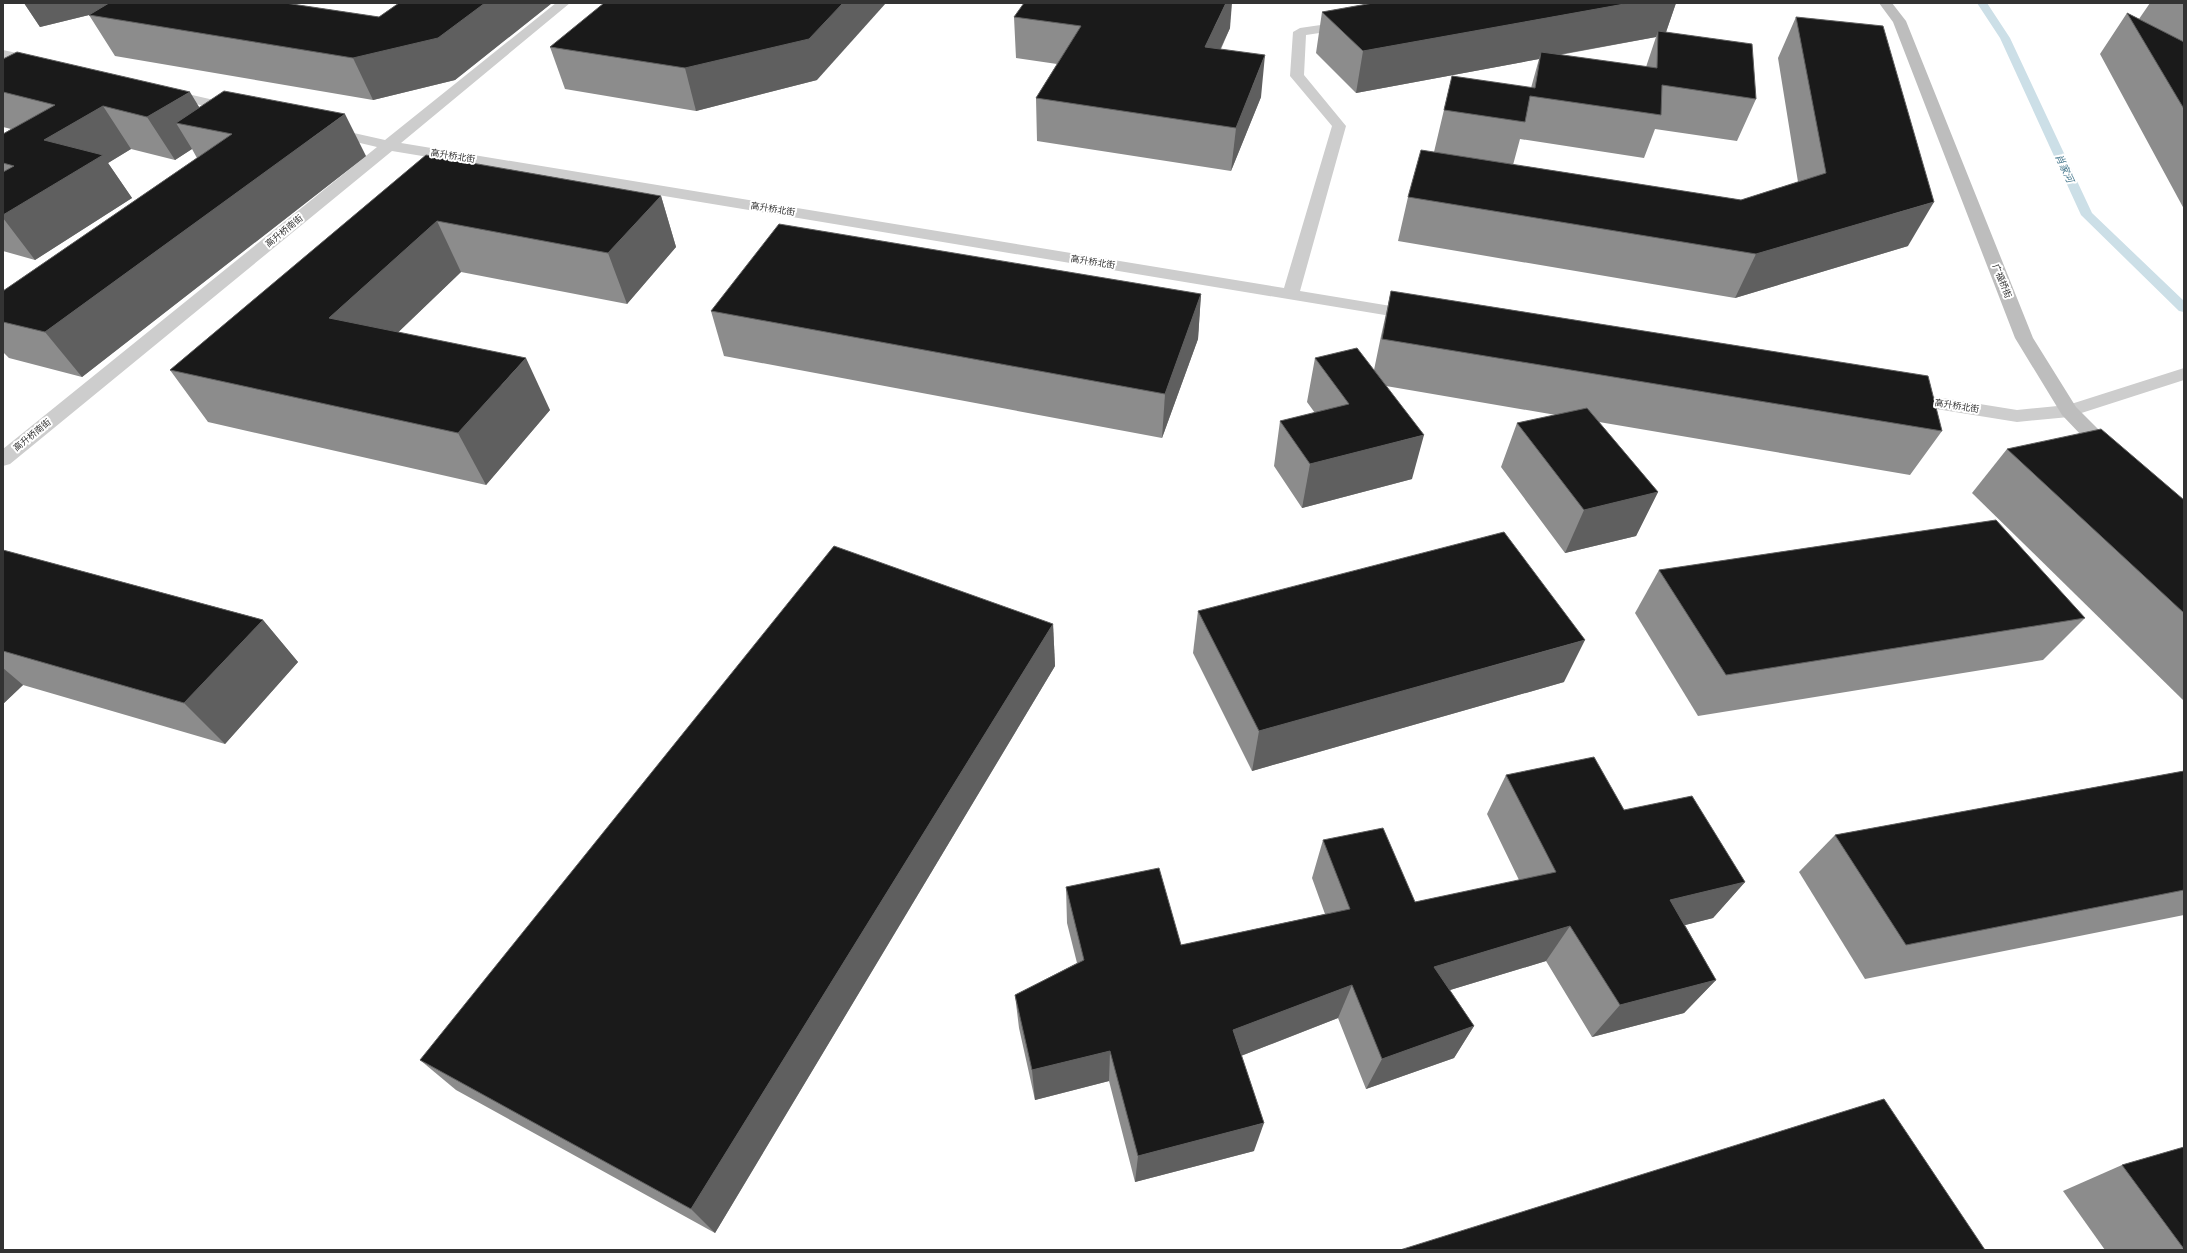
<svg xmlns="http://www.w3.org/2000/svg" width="2187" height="1253" font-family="Jost,'Noto Sans SC',sans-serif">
	<rect width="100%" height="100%" fill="#fff"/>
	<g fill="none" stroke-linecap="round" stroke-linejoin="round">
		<!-- stream -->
		<path fill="#ccdfe7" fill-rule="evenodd" d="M1977 3H1987L2010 38 2092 213 2184 301V312L2179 311 2081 215 2000 38Z"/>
		<!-- street -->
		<g fill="#cdcdcd" fill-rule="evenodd">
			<path d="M556 3H570L401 143 1284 288 1332 126 1290 76 1293 32 1300 28 1348 21 1353 22 1355 25 1353 28 1306 35 1304 75 1346 126 1300 291 1415 310 1421 311 1424 315 1421 319 1415 320 392 151 10 464 3 466V449L377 147 322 134 320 131 322 128 327 127 385 140Z"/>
			<path d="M3 50 44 59 46 62 39 66 3 58Z"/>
			<path d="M166 89 240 106 242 109 240 112 235 113 161 96 159 93 161 90Z"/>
			<path d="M2184 368V380L2069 417 2017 422 1905 404 1898 402 1896 398 1898 394 1905 392 2017 410 2068 405Z"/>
		</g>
		<!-- secondary -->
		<path fill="#bdbdbd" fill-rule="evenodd" d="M1879 3H1892L1906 21 2033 338 2076 407 2117 448 2120 453 2117 458 2110 460 2103 458 2062 415 2015 338 1893 22Z"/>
	</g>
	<!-- wall -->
	<g fill="#8c8c8c" fill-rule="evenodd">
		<path d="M24 3H285L379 17 399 3H552L455 80 373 100 115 56 89 15 40 27Z"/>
		<path d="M1373 3H1676L1666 32 1756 99 1737 141 1655 129 1644 158 1520 139 1513 165 1741 200 1798 182 1778 58 1796 17 1908 246 1735 298 1398 241 1408 197 1434 152 1452 76 1531 88 1539 59 1356 93 1316 53 1322 12ZM1656 37 1646 67 1560 55Z"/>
		<path d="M2150 3H2184V209L2100 54 2127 13 2139 19Z"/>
		<path d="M1014 17 1230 28 1221 49 1261 97 1231 171 1037 141 1036 98 1057 64 1016 58Z"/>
		<path d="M550 47 817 80 696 111 565 89Z"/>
		<path d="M3 59 200 107 366 156 82 377 9 358 3 352V291L197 158 192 149 175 160 131 149 108 163 132 198 35 260 3 251V134L11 129 3 127Z"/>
		<path d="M426 155 661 196 676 247 627 304 461 272 398 332 550 410 486 485 208 422 170 370Z"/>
		<path d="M1391 291 1942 431 1910 475 1599 422 1658 492 1636 536 1565 553 1501 467 1517 423 1556 415 1386 386 1412 479 1302 508 1274 466 1280 421 1315 413 1307 402 1315 358 1374 370 1381 336Z"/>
		<path d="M1201 294 1198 339 1162 438 724 356 711 311Z"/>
		<path d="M2007 449 2184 500V701L1972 493Z"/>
		<path d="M3 550 263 620 298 662 225 744 23 685 3 704Z"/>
		<path d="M1659 570 2085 618 2043 660 1698 716 1635 613Z"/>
		<path d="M1198 611 1564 682 1252 771 1193 653Z"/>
		<path d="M1053 624 1055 666 715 1233 456 1090 420 1060Z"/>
		<path d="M2184 771V915L1865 979 1799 872 1835 835Z"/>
		<path d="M1506 775 1624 810 1745 882 1713 918 1685 925 1716 980 1684 1013 1592 1037 1546 961 1450 990 1474 1026 1454 1058 1366 1089 1338 1018 1241 1056 1254 1151 1135 1182 1109 1081 1035 1100 1019 1028 1015 995 1077 963 1067 923 1066 887 1181 945 1325 914 1312 878 1323 840 1415 902 1519 880 1487 814Z"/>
		<path d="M2184 1147V1250H2105L2063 1191 2122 1165Z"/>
	</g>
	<!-- shaded-wall -->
	<g fill="#5f5f5f">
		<path d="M24 3H119L89 15 40 27Z"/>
		<path d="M485 3H552L455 80 373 100 353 58Z"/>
		<path d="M843 3H886L817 80 696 111 685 68Z"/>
		<path d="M1226 3H1232L1230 28 1202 88 1205 47Z"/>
		<path d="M1630 3H1676L1665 35 1658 31 1656 37 1540 58 1541 52 1539 59 1356 93 1363 51Z"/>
		<path d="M1265 55 1261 97 1231 171 1236 128Z"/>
		<path d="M190 92 213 130 176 123 192 149 175 160 147 117Z"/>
		<path d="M103 106 131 149 108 163 132 198 35 260 3 218V215L44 140Z"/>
		<path d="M345 114 366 156 82 377 45 332Z"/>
		<path d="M661 196 676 247 627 304 608 253Z"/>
		<path d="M1934 202 1908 246 1735 298 1756 254Z"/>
		<path d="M437 221 461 272 359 370 329 318Z"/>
		<path d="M1201 294 1198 339 1162 438 1165 394Z"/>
		<path d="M526 358 550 410 486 485 458 433Z"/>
		<path d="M1424 435 1412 479 1302 508 1310 464Z"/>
		<path d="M1658 492 1636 536 1565 553 1584 510Z"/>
		<path d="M263 620 298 662 225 744 184 703Z"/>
		<path d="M1053 624 1055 666 715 1233 691 1209Z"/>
		<path d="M1585 640 1564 682 1252 771 1259 731Z"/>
		<path d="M3 668 23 685 3 704Z"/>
		<path d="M1745 882 1713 918 1642 936 1670 900Z"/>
		<path d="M1570 926 1546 961 1417 1000 1434 967Z"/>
		<path d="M1716 980 1684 1013 1592 1037 1620 1005Z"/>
		<path d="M1352 985 1338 1018 1225 1062 1233 1030Z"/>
		<path d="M1474 1026 1454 1058 1366 1089 1382 1059Z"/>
		<path d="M1110 1051 1109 1081 1035 1100 1032 1070Z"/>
		<path d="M1264 1123 1254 1151 1135 1182 1138 1156Z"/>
	</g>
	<!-- building -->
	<g fill="#1a1a1a" stroke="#5f5f5f">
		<path d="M109 3H285L379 17 399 3H485L438 38 353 58 89 15Z"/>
		<path d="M604 3H843L809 39 685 68 550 47Z"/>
		<path d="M1024 3H1226L1205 47 1265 55 1236 128 1036 98 1081 26 1014 17Z"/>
		<path d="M1373 3H1630L1363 51 1322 12Z"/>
		<path d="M2127 13 2184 42V109Z"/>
		<path d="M1796 17 1883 26 1934 202 1756 254 1408 197 1421 150 1741 200 1826 173Z"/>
		<path d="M1658 31 1752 44 1756 99 1662 85 1661 115 1530 96 1525 122 1444 110 1452 76 1535 88 1541 52 1657 68Z"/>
		<path d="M17 52 190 92 147 117 103 106 44 140 103 155 3 215V172L14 166 3 163V134L55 105 3 92V59Z"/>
		<path d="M224 91 345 114 45 332 3 322V291L232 134 176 123Z"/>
		<path d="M426 155 661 196 608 253 437 221 329 318 526 358 458 433 170 370Z"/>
		<path d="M779 224 1201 294 1165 394 711 311Z"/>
		<path d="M1391 291 1928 376 1942 431 1382 339Z"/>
		<path d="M1357 348 1424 435 1310 464 1280 421 1349 404 1315 358Z"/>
		<path d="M1587 408 1658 492 1584 510 1517 423Z"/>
		<path d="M2101 429 2184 500V613L2007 449Z"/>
		<path d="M1996 520 2085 618 1726 675 1659 570Z"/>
		<path d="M1504 532 1585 640 1259 731 1198 611Z"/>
		<path d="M834 546 1053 624 691 1209 420 1060Z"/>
		<path d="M3 550 263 620 184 703 3 651Z"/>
		<path d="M1594 757 1624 810 1692 796 1745 882 1670 900 1716 980 1620 1005 1570 926 1434 967 1474 1026 1382 1059 1352 985 1233 1030 1264 1123 1138 1156 1110 1051 1032 1070 1015 995 1084 960 1066 887 1159 868 1181 945 1350 909 1323 840 1383 828 1415 902 1556 872 1506 775Z"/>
		<path d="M2184 771V890L1906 945 1835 835Z"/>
		<path d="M1884 1099 1985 1250H1400Z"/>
		<path d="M2184 1147V1249L2122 1165Z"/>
	</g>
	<g text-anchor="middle" stroke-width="4" stroke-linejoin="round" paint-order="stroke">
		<!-- far-street labels -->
		<g font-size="9" fill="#333" stroke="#fff">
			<text transform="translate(453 156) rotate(9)" y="3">高升桥北街</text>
			<text transform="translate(773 209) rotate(9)" y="3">高升桥北街</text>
			<text transform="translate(284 231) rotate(-39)" y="3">高升桥南街</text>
			<text transform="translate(1093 262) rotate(9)" y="3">高升桥北街</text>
			<text transform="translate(2002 281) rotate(68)" y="3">广福桥街</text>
			<text transform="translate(1957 406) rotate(9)" y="3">高升桥北街</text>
			<text transform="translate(32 435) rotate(-39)" y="3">高升桥南街</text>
		</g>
		<!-- far-water labels -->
		<g font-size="10" font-style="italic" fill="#48798e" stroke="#fff">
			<text transform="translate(2065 168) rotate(65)" y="4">肖家河</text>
		</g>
	</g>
	<!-- border -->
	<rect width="2187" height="1253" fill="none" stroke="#333333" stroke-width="8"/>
</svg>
